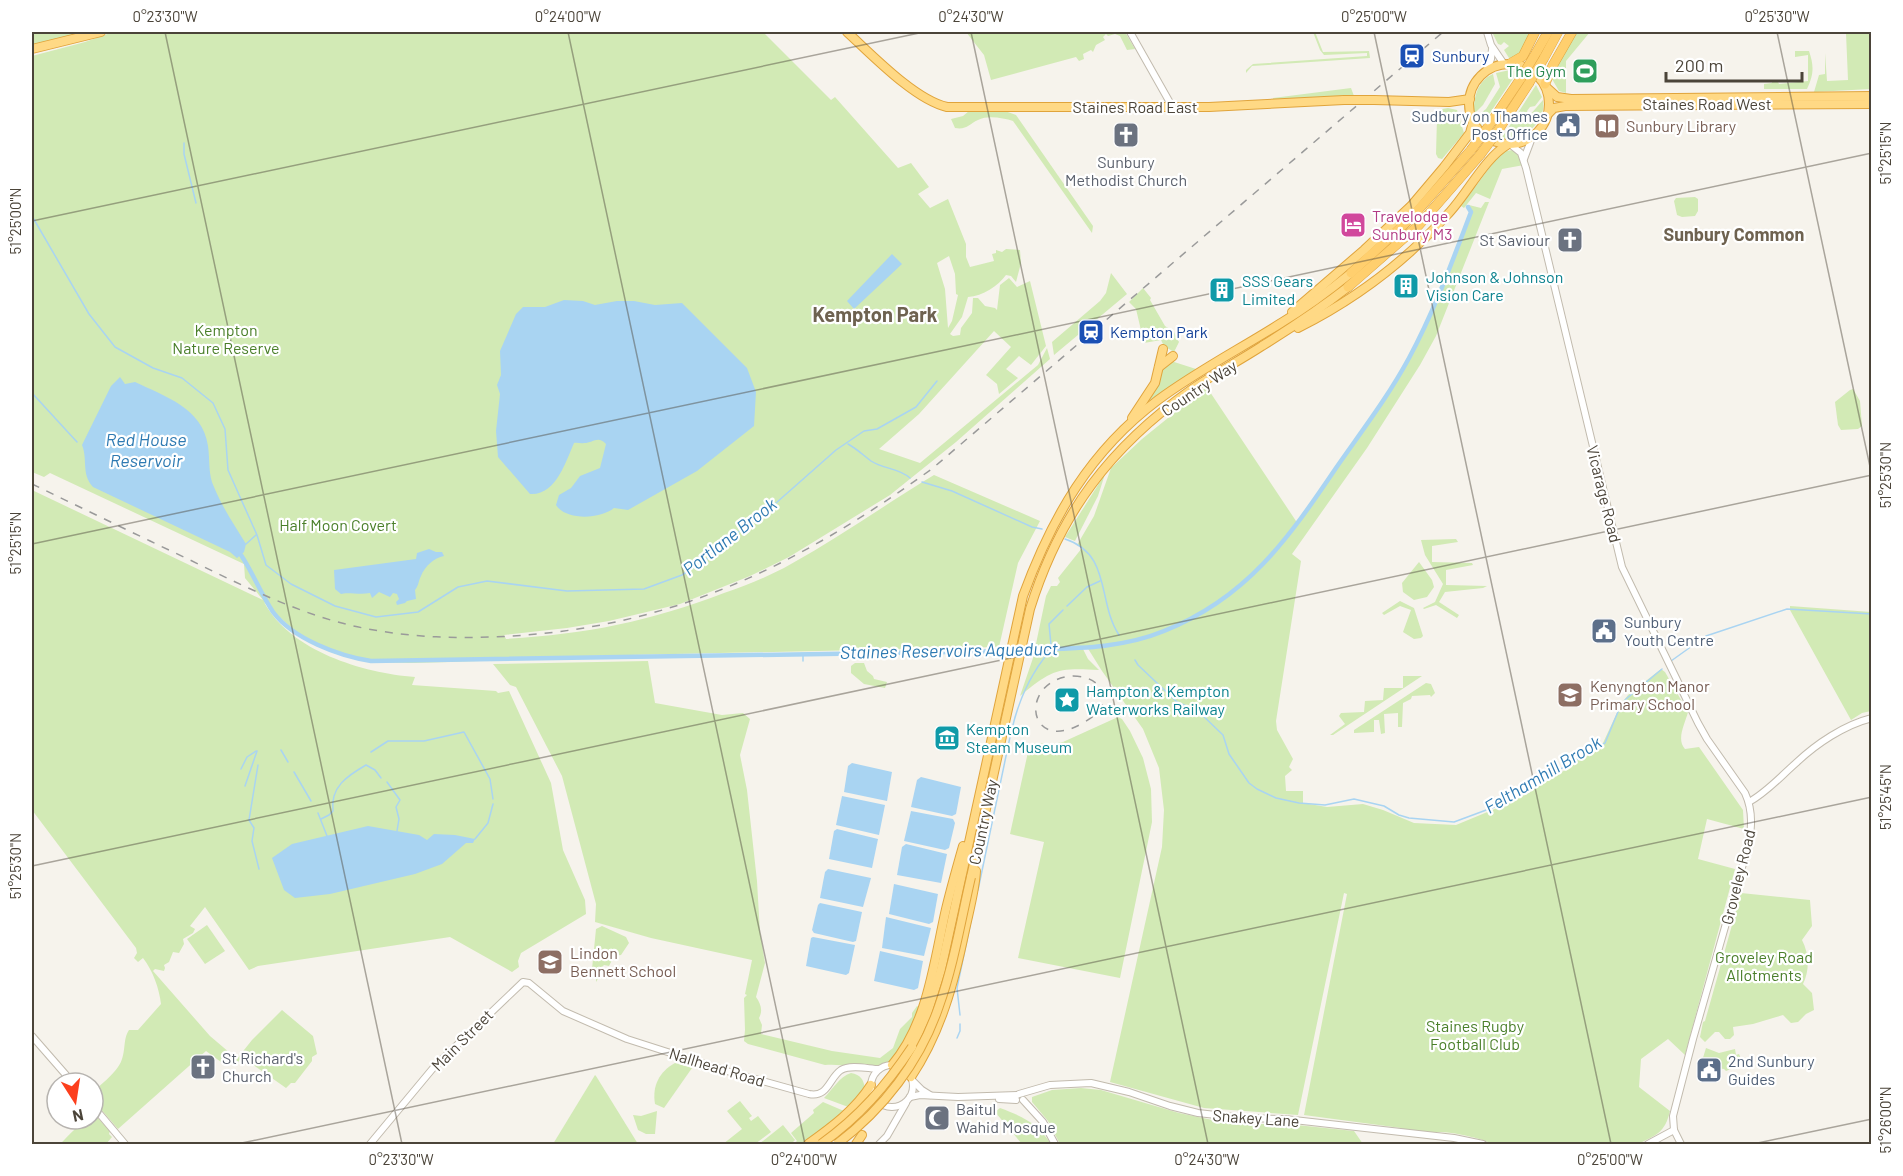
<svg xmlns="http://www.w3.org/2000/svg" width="1903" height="1176" font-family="Barlow,sans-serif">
	<rect width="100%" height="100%" fill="#f6f3ec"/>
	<!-- green -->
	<g fill="#d2eab5" fill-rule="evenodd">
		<path d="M32 32H90L32 46Z"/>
		<path d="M113 32H763L831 100 835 97 898 168 911 163 929 187 918 194 930 208 948 199 966 244V257L970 267 994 261 992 254 996 253V250L1002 252 1006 249 1020 250 1021 263 1016 282 1011 276 1006 275C998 286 983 296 968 297L962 317 950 334 953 336 960 335 961 328 972 313 973 298H978L985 306 995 308 997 310 1000 285 1009 278 1017 287 1030 281 1046 346 1031 365 1019 356 1006 369 1018 378 999 394 997 384 986 375 1011 347 994 331 919 414 879 449 920 463 1038 365 1047 348 1050 359 956 442 890 495 789 557 750 576 680 604 609 621 567 628 504 635 506 639C586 634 648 622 724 593 747 585 770 576 791 564 840 537 886 504 934 475L1040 521 1018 563 999 647 492 658 489 661C441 661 375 669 331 652 304 641 284 622 264 602 290 651 363 673 415 677L412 685 496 691 498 693 509 691 551 783 563 850 585 900 586 914 521 953 518 961 519 967 512 972 450 937 258 966 249 970 205 907 190 926 195 929 193 933 183 939 184 944 179 953 173 952 169 962 164 965 165 968 164 971 155 969 153 971 210 1036 230 1053 221 1062 206 1051 118 1129 93 1100V1092C101 1084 112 1076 118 1067 127 1055 122 1040 129 1030H138L161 1004C159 988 153 971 143 958L138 962 134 958 137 953 136 948 32 810V490L263 600 245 578 244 564 50 473 44 477 32 472V56L85 42ZM949 256 955 274 956 294 958 295 952 321 948 328 945 289 937 263Z"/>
		<path d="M966 32H1125L1135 49 1127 50 1120 36 1115 34 1108 36 1106 34 1103 37 1105 40 1096 45 1093 52 1091 50 1083 54 1084 59 1079 61 1076 57 991 80 984 55Z"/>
		<path d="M1313 32H1315L1323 52 1369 51 1370 58 1252 66 1246 73V96V70L1253 64 1367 56V53L1324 55 1320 50Z"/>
		<path d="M1492 32H1531C1526 44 1523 57 1509 58L1504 50 1509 46 1504 42 1501 45 1498 44Z"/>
		<path d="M1577 32H1590L1566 61V93L1559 91 1552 79 1558 63Z"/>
		<path d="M1846 33 1871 32V89L1814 92 1819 75 1825 74V53L1827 81 1848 80Z"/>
		<path d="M1795 51H1809C1814 66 1814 74 1807 89H1764V84L1772 83V82H1778L1779 84 1808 81V55L1795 57Z"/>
		<path d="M1510 70 1518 71 1482 125 1476 117 1486 109 1500 87 1496 73Z"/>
		<path d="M1493 74 1495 84 1483 105 1474 114C1473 99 1477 81 1493 74Z"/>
		<path d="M1536 85 1542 97 1535 106 1530 107 1527 111 1529 116 1543 100C1547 123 1522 141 1501 139Z"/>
		<path d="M1351 88 1354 96 1273 101V98Z"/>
		<path d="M1448 108 1457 110 1464 133 1442 159 1438 158 1436 154 1437 118 1442 109Z"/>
		<path d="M969 111H1005L1016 115 1093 226 1092 233 1013 121C1003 118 988 115 978 120 969 124 967 130 955 128L951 119 963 116Z"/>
		<path d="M1513 150 1518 153 1524 165 1502 169 1490 199 1476 193 1464 208 1461 206 1498 156 1506 151Z"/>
		<path d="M1695 197 1698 199V211L1695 216 1682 217 1677 215 1674 201 1676 198Z"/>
		<path d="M1485 202H1489L1436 336 1420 365 1367 448 1292 554 1301 561 1276 721 1277 730 1293 759 1289 767 1292 770 1285 776 1286 791H1303V803L1327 807 1363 804 1383 810 1414 823 1456 825 1514 801 1570 767 1568 763 1603 743 1621 704 1628 695 1661 669 1665 672 1688 712C1685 724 1676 739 1685 749L1699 747 1743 810 1744 829 1707 819 1698 859 1735 869 1685 1055 1668 1039 1641 1059 1639 1087 1670 1111C1665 1133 1656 1135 1638 1144H1493C1480 1138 1454 1132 1438 1132 1427 1132 1410 1134 1401 1128L1304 1115 1347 894 1344 893 1298 1115 1204 1108 1110 1082 1162 847 1164 810 1159 768 1143 729 1102 671 1087 647H1082L1088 659 1099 670C1057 668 1053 669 1020 696L1033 658 1046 596 1051 586H1057L1060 582 1058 578 1082 548 1077 545 1094 516 1111 468 1142 439 1210 384V392L1298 524 1408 361 1439 294 1471 212 1468 207 1469 205 1481 208Z"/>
		<path d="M1111 273 1127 294 1054 355 1052 342 1100 301 1106 293Z"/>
		<path d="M1143 288 1151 298 1150 300 1165 326 1174 332 1179 342 1174 352 1164 346 1161 340 1144 343 1136 309 1129 302Z"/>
		<path d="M1171 361 1196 369 1147 402 1161 368Z"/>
		<path d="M1853 389 1860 401 1862 426 1858 429 1841 430 1838 425 1835 402 1850 390Z"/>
		<path d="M1105 474 1098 496 1075 541 1065 537Z"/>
		<path d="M1456 539 1458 542 1432 546V562L1472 563 1473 565 1446 570V585L1487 586 1483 588 1445 592 1439 602 1459 615 1457 618 1436 605 1424 609 1423 608 1435 602 1443 584 1425 555 1421 540Z"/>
		<path d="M1419 562 1432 580 1434 587 1427 597 1414 600 1403 592 1402 583Z"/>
		<path d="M1400 601 1414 608 1423 636 1421 638 1414 639 1403 632 1411 610 1400 606 1384 615 1382 613Z"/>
		<path d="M1790 606 1871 612V711L1862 713 1851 720 1790 610Z"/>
		<path d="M648 661 655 703 722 715 743 713 750 719 740 755 747 790 757 881 760 933 765 963 756 997C761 1004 763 1011 759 1018L762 1025 761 1034 832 1051 880 1058 893 1048 900 1029 912 1017V1013L917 1006 920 1008C912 1025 898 1065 877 1068 860 1070 842 1063 825 1065L748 1044 744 1041 745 1030 744 998 747 995 745 994 752 960 651 938 595 922 596 904 562 776 516 687 510 685 493 664Z"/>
		<path d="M855 663H864L867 671 873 676 874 679 887 682 885 688 864 684 851 673V666Z"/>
		<path d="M1403 676H1422L1333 735H1330L1345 724 1339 716 1341 713 1364 712 1365 701 1383 700 1384 688H1403Z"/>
		<path d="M1426 683 1431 684 1435 693 1431 697 1430 695 1412 696 1411 699 1403 703 1402 727H1398V713L1384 714 1385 733 1381 734 1379 720H1374V732L1354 733V730Z"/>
		<path d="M1118 717 1122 719 1130 731 1143 758 1151 789 1152 822 1120 978 1018 958 1044 842 1010 834 1030 743 1053 744 1063 742Z"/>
		<path d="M1741 893 1810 900 1812 926 1802 940C1809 953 1810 970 1803 984L1812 993 1814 1010 1806 1014 1798 1022 1791 1023 1783 1015 1753 1024 1733 1027 1734 1035 1730 1039H1725L1719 1032H1715L1705 1042 1700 1037 1703 1022 1705 1021Z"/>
		<path d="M207 925 225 951 205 964 187 939Z"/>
		<path d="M602 926 626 937 629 943 621 955 614 956 609 966 604 965 601 968 600 975 596 982V971L592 969 596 929Z"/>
		<path d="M282 1010 313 1036 317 1054 312 1057V1061L295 1083H291L286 1088 242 1057 238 1062 236 1060 252 1040Z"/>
		<path d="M1706 1048 1719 1053 1735 1049 1736 1055 1739 1054 1743 1064 1726 1071 1724 1069 1717 1068 1702 1061Z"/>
		<path d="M675 1063 692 1068 664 1108 655 1104C652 1086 659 1072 675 1063Z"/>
		<path d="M851 1073C861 1075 863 1079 865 1088L851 1108 824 1098C833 1089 839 1077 851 1073Z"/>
		<path d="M595 1075 596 1076 638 1144H553Z"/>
		<path d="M1081 1088 1101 1090 1179 1113 1232 1124H1287L1354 1131 1363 1144H1060L1048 1121 1032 1102V1097L1052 1090Z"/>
		<path d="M740 1101 752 1116 749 1118 751 1121 758 1116 771 1132 755 1144H723L742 1129 727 1111Z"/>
		<path d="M823 1102 844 1111 804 1144H793L797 1141 791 1133 814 1113 813 1110Z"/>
		<path d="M1000 1108C1024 1117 1037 1123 1051 1144H1022L995 1112Z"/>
		<path d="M657 1111 655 1134H646L638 1130 633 1115 641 1116Z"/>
		<path d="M94 1114 110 1131 109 1134 112 1137 106 1144H60C69 1136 81 1120 93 1119Z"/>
		<path d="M783 1125 795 1140 791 1144H759Z"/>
	</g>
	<!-- water -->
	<g fill="#a9d4f2">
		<path d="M892 254 902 264 854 309 847 301Z"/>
		<path d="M564 300 583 301 595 305 617 301H634L655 305 682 303 747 368 756 392 754 426 697 471 628 510 614 508C601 519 566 521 556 505L559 495 571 488 580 476 600 468 606 444C598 435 593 443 584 443 581 444 577 442 574 443 566 461 556 496 530 494L498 457 496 431 500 394 497 385 501 375 500 351 516 314 523 307H545Z"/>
		<path d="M120 377 125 384 135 382C164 396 203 408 208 446 210 459 208 475 214 487 222 507 235 526 246 544L244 552 237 558 230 552 93 487C81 474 88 460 82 445L111 386Z"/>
		<path d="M429 549 436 552H442L444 556C434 558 425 566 421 576 418 582 419 585 415 590L416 599 407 601 405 603 397 605 396 602 399 599 397 594 393 593 390 597 379 592 372 598 370 593C360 595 347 592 341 594L335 589 334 570 416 559 417 553Z"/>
		<path d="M852 763 892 772 887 801 844 792 848 766Z"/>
		<path d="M921 777 961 787 956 814 952 816 911 807 917 780Z"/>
		<path d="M842 796 885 805 879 835 836 825Z"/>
		<path d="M911 811 953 819 955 823 949 848 945 850 904 841Z"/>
		<path d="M368 826 419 835 427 840 434 834 455 835 475 839 473 843H466L442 864 415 874 330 894 295 898 284 890 272 858 292 844Z"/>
		<path d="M837 829 878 839 872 868 829 859 834 831Z"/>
		<path d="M906 844 947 854 941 883 897 875 902 847Z"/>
		<path d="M828 869 871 878 863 907 820 898 825 872Z"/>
		<path d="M894 884 938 894 933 922 929 924 889 914Z"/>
		<path d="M820 903 862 912 856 941 853 942 814 933 812 930 818 905Z"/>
		<path d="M886 917 931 928 924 956 882 948Z"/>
		<path d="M813 937 855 945 849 973 846 975 806 966 811 938Z"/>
		<path d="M880 951 923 961 918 988 914 990 874 981Z"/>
	</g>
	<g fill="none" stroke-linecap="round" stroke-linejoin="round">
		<!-- stream -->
		<g stroke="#a9d4f2" stroke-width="1.5">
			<path d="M32 32 33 37"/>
			<path d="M184 143V154L196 203"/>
			<path d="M32 216 89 314 115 347 153 368 182 378 213 403 225 429 228 470 257 535 266 565 291 584 335 606 376 617 418 612 458 587 487 581 567 591 644 589 682 575 708 558 720 546 776 503 836 450 864 431 877 429 916 407 937 381"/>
			<path d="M32 393 77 442"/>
			<path d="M848 444C857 449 863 455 871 461 883 469 899 468 910 478"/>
			<path d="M922 482 952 491 1032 527 1042 529"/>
			<path d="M1065 539C1112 554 1097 602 1119 635"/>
			<path d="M246 544 256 535"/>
			<path d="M1067 606 1087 587 1100 581"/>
			<path d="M1051 645 1049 624 1063 610"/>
			<path d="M803 655V661"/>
			<path d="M1135 660 1138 665 1177 702 1198 711 1223 735 1229 754 1249 783 1257 789 1276 798 1299 803 1325 805 1354 799 1384 806 1399 815 1409 818 1454 822 1497 806 1605 743 1620 707 1626 699 1662 669"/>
			<path d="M1671 661 1706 636 1787 609 1872 614"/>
			<path d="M1012 729C1018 703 1030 675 1048 653"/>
			<path d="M281 750 288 762"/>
			<path d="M371 752 388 741H424L464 732 490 779 493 799"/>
			<path d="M258 765 249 820 254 828 252 841 259 869"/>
			<path d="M241 769 247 757 256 751"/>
			<path d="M294 772 311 801"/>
			<path d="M387 782 400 800 396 807 399 819 397 831"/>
			<path d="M245 786 257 751"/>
			<path d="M318 813 327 836"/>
			<path d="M321 819 329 815 333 811C330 787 347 776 366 765L375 770 381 778"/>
			<path d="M475 839 488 823 493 804"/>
			<path d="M978 890 1010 737"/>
			<path d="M960 1015 957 988 972 916"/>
			<path d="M957 1038 960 1031V1024"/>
		</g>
		<!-- canal -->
		<g stroke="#a9d4f2" stroke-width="4.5">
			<path d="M241 555C253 573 261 594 273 612 293 639 339 656 371 661L1012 651"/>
			<path d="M1021 650C1069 648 1118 650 1164 631 1247 598 1288 539 1336 468 1361 432 1388 397 1409 358 1434 312 1452 262 1471 212L1468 207"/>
		</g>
		<!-- tertiary casing -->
		<g stroke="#c2bbae" stroke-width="8">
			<g id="tertiary">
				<path d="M1130 32 1173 108"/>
				<path d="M1487 32 1491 45 1504 64"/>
				<path d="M1487 70 1491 59 1492 49"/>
				<path d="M1511 145 1521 153 1526 168 1622 567 1698 723 1707 739 1745 793C1756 817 1750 839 1743 864L1693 1039 1673 1116 1674 1130 1681 1144"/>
				<path d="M1524 159 1533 135"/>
				<path d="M1749 802C1767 792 1780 777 1796 763 1816 744 1844 725 1872 718"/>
				<path d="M32 1036 73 1083"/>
				<circle cx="892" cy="1086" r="21"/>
				<path d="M913 1081 922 1090 930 1095"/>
				<path d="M1019 1094 1050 1085 1091 1083 1129 1092 1170 1106 1198 1113 1243 1118 1285 1119 1454 1138 1483 1144"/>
				<path d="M910 1097 920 1095 958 1097 1017 1095"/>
				<path d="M999 1099 1016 1100"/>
				<path d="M1023 1100 1043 1122 1055 1144"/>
				<path d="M93 1106 125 1144"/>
				<path d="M370 1144 434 1067 523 982 529 983 563 1011 627 1039 730 1072 809 1094C828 1098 829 1078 841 1070 851 1064 869 1069 879 1069"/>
				<path d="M879 1144 887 1136 906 1103"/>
				<path d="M1648 1144 1674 1130"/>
			</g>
		</g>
		<!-- trunk casing -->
		<g stroke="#e0a43c" stroke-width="10">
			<g id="trunk">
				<path d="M847 32C871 54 915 100 947 107H1209L1344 100"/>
				<path d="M32 49 101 32"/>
				<circle cx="1509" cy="104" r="40"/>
				<path d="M1546 87 1557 97 1571 99 1872 96"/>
				<path d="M1374 100 1449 102 1470 99"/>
				<path d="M1546 116 1554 108 1565 106 1872 104"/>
				<path d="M1292 312 1364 250 1411 206 1444 167 1470 133 1473 122"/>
				<path d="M1298 328C1356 299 1405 262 1448 214 1467 194 1485 158 1507 145"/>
				<path d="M1159 367 1173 356"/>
				<path d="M1132 418 1155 383 1163 349"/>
				<path d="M971 877 1030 609C1060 513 1110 447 1192 389 1214 374 1239 361 1262 346 1291 328 1321 308 1348 287"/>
				<path d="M912 1047 927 1014 941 970 1023 596C1052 517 1090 451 1158 400 1197 371 1240 349 1281 323 1306 308 1329 291 1351 273"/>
				<path d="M892 1065C928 1023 934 961 946 909 951 888 957 867 963 846"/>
				<path d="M911 1077C941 1032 954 983 965 930 969 911 975 890 976 871"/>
				<path d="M808 1144C832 1127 855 1110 871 1085"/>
				<path d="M856 1144 862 1135"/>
			</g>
		</g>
		<!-- motorway casing -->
		<g stroke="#e0a43c" stroke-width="10">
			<g id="motorway">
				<path d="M1536 53 1548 32"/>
				<path d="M1544 58 1558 32"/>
				<path d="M1511 63 1523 56 1535 32"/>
				<path d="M1545 84 1553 65 1572 32"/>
				<path d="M1488 127 1521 78"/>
				<path d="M1497 132 1529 83"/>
				<path d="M1351 273 1411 218 1471 150"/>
				<path d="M1348 287 1419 225 1480 155"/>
			</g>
		</g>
		<!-- tertiary -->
		<use href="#tertiary" stroke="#fff" stroke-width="6"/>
		<!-- trunk -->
		<use href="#trunk" stroke="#ffd985" stroke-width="8"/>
		<!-- motorway -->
		<use href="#motorway" stroke="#ffcf6e" stroke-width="9"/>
		<!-- rail -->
		<g stroke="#9a9a9a" stroke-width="1.5" stroke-dasharray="8 8" stroke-linecap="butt">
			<path d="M32 484C84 509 137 535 190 560 237 583 283 606 334 621 384 635 437 639 489 637 663 632 794 569 933 468L1443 32"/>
			<path d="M1073 676C1090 677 1100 681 1104 699 1102 711 1093 717 1083 723 1026 756 1018 679 1073 676Z"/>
		</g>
		<!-- trunk-bridge casing -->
		<g stroke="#e0a43c" stroke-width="10" stroke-linecap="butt">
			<g id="trunk-bridge">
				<path d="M1344 100H1374"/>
				<path d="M821 1144C859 1117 886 1086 912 1047"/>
				<path d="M837 1144C883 1109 920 1062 939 1006 954 964 961 920 971 877"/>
			</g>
		</g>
		<!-- motorway-bridge casing -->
		<g stroke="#e0a43c" stroke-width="10" stroke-linecap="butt">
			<g id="motorway-bridge">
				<path d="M1521 78 1536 53"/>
				<path d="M1529 83 1544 58"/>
				<path d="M1471 150 1488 127"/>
				<path d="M1480 155 1497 132"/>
			</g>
		</g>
		<!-- trunk-bridge -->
		<use href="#trunk-bridge" stroke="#ffd985" stroke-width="8"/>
		<!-- motorway-bridge -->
		<use href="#motorway-bridge" stroke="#ffcf6e" stroke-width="9"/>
	</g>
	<!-- ticks -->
	<path fill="none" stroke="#4b4439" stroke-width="1.5" stroke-opacity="0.45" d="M165 32 402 1144M568 32 805 1144M971 32 1208 1144M1374 32 1611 1144M1777 32 1872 476M32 221 924 32M32 544 1872 153M32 866 1872 475M237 1144 1872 797M1753 1144 1872 1119"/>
	<!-- icons -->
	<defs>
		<g id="station-square" transform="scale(1.35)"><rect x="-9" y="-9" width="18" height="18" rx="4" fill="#1a4fb4" stroke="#fff"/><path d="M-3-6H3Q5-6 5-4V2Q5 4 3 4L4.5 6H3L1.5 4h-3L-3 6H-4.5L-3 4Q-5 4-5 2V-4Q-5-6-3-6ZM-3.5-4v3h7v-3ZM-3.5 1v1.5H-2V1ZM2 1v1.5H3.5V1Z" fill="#fff"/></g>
		<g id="stadium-square" transform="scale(1.35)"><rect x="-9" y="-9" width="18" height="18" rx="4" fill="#2e9e5b" stroke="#fff"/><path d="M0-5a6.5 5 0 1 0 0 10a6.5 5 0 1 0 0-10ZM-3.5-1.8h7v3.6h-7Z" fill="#fff"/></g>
		<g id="civic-square" transform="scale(1.35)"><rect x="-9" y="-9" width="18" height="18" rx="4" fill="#5c6f8a" stroke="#fff"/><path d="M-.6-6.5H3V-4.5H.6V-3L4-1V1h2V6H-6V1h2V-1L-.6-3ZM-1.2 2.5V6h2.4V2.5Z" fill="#fff"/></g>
		<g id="library-square" transform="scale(1.35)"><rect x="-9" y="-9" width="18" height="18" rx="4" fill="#8d6e63" stroke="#fff"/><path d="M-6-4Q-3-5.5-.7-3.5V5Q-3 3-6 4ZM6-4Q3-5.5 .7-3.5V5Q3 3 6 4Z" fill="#fff"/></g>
		<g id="church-square" transform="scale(1.35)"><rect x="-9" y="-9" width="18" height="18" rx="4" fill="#6b7280" stroke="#fff"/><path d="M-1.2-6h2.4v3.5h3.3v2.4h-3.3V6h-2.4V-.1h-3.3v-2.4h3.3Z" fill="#fff"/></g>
		<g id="hotel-square" transform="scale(1.35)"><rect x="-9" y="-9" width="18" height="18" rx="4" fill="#d1479c" stroke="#fff"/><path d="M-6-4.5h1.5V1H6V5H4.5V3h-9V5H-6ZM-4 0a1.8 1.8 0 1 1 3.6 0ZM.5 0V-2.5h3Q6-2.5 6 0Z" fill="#fff"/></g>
		<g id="building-square" transform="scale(1.35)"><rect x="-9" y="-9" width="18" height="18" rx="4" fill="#0f9aa8" stroke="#fff"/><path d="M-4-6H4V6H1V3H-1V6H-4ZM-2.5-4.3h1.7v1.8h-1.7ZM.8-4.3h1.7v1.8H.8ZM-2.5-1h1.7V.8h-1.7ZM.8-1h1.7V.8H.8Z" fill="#fff"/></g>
		<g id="school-square" transform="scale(1.35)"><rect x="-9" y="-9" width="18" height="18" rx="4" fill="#8d6e63" stroke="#fff"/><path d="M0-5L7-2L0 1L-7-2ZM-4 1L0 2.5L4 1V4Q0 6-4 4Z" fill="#fff"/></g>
		<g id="sight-square" transform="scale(1.35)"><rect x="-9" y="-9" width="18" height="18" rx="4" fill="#0f9aa8" stroke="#fff"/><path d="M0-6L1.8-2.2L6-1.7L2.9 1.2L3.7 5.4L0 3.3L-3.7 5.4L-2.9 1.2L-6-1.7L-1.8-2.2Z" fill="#fff"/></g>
		<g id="museum-square" transform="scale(1.35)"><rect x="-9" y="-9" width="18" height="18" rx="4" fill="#0f9aa8" stroke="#fff"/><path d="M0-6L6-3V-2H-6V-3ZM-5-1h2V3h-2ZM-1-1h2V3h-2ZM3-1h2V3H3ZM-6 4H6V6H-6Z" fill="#fff"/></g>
		<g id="mosque-square" transform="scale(1.35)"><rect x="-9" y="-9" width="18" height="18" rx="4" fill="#6b7280" stroke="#fff"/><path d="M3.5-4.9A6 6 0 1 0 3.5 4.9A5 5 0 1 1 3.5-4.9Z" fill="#fff"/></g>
	</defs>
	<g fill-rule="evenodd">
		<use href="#station-square" x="1412" y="56"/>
		<use href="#stadium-square" x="1585" y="71"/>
		<use href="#civic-square" x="1568" y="125"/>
		<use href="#library-square" x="1607" y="126"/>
		<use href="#church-square" x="1126" y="135"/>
		<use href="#hotel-square" x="1353" y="225"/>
		<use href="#church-square" x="1570" y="240"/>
		<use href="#building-square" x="1406" y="286"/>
		<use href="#building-square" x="1222" y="290"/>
		<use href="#station-square" x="1091" y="332"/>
		<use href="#civic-square" x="1604" y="631"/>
		<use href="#school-square" x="1570" y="695"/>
		<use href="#sight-square" x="1067" y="700"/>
		<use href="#museum-square" x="947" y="738"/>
		<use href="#school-square" x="550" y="962"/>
		<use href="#church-square" x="203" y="1067"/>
		<use href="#civic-square" x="1709" y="1070"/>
		<use href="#mosque-square" x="937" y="1118"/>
	</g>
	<g text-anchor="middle" stroke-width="4.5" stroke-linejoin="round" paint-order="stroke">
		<!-- transit labels -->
		<g font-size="16" fill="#164399" stroke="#fff" text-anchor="start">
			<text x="1432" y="62">Sunbury</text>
			<text x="1110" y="338">Kempton Park</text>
		</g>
		<!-- leisure labels -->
		<g font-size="16" fill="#27864d" stroke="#fff" text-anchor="end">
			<text x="1566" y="77">The Gym</text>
		</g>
		<!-- street labels -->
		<g font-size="16" fill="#4b4439" stroke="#fff">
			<text x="1707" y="110">Staines Road West</text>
			<text x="1135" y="113">Staines Road East</text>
			<text transform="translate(1199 388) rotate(-34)" y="6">Country Way</text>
			<text transform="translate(1604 494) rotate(76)" y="6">Vicarage Road</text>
			<text transform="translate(983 822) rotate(-78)" y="6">Country Way</text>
			<text transform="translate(1738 877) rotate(-76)" y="6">Groveley Road</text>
			<text transform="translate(462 1040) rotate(-45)" y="6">Main Street</text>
			<text transform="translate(717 1067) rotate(17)" y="6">Nallhead Road</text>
			<text transform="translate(1256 1118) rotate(4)" y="6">Snakey Lane</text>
		</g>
		<!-- service labels -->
		<g font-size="16" fill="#4e5e75" stroke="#fff" text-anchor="start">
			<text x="1548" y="122" text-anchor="end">Sudbury on Thames<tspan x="1548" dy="18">Post Office</tspan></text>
			<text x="1624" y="628">Sunbury<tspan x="1624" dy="18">Youth Centre</tspan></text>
			<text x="1728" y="1067">2nd Sunbury<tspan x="1728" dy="18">Guides</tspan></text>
		</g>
		<!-- education labels -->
		<g font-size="16" fill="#785e54" stroke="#fff" text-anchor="start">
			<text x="1626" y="132">Sunbury Library</text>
			<text x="1590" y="692">Kenyngton Manor<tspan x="1590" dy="18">Primary School</tspan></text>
			<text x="570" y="959">Lindon<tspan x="570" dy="18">Bennett School</tspan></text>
		</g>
		<!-- worship labels -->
		<g font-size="16" fill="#5b616d" stroke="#fff" text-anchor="start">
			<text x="1126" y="168" text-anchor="middle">Sunbury<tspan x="1126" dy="18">Methodist Church</tspan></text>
			<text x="1550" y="246" text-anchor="end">St Saviour</text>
			<text x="222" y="1064">St Richard's<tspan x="222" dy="18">Church</tspan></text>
			<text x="956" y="1115">Baitul<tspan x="956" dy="18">Wahid Mosque</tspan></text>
		</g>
		<!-- hotel labels -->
		<g font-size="16" fill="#b23c85" stroke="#fff" text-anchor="start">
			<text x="1372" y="222">Travelodge<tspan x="1372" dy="18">Sunbury M3</tspan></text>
		</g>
		<!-- culture labels -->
		<g font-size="16" fill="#0d838f" stroke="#fff" text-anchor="start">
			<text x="1426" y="283">Johnson &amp; Johnson<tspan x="1426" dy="18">Vision Care</tspan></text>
			<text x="1242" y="287">SSS Gears<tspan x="1242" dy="18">Limited</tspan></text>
			<text x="1086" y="697">Hampton &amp; Kempton<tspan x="1086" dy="18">Waterworks Railway</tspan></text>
			<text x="966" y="735">Kempton<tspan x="966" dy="18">Steam Museum</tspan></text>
		</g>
		<!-- park labels -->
		<g font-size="16" fill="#4a7f2a" stroke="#fff">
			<text x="226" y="336">Kempton<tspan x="226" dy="18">Nature Reserve</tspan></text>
			<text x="338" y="531">Half Moon Covert</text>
			<text x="1764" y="963">Groveley Road<tspan x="1764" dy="18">Allotments</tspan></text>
			<text x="1475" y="1032">Staines Rugby<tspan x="1475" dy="18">Football Club</tspan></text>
		</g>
		<!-- neighbourhood labels -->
		<g font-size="18" font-weight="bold" fill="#6e6250" stroke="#fff">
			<text x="1734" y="241">Sunbury Common</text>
		</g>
		<!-- water labels -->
		<g font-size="18" font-style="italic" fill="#2e7ab2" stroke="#fff">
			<text x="146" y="446">Red House<tspan x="146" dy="21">Reservoir</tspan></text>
			<text transform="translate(730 537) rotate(-38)" y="6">Portlane Brook</text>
			<text transform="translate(949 651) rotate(-1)" y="6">Staines Reservoirs Aqueduct</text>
			<text transform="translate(1543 775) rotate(-31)" y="6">Felthamhill Brook</text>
		</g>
		<!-- quarter labels -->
		<g font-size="20" font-weight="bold" fill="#6e6250" stroke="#fff">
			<text x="875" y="322">Kempton Park</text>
		</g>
	</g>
	<!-- border -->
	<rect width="1903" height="1176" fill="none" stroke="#ffffff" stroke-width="66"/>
	<!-- north arrow -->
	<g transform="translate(75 1101) rotate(168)"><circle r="28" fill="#ffffff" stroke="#b7b4b0" stroke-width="1.5"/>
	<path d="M0-4.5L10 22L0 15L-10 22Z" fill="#fc3f1d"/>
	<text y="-9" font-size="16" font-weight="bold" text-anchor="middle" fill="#4b4439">N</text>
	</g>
	<!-- scale -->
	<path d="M1666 72v9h136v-9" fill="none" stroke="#4b4439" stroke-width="3"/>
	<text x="1675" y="72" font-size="18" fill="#4b4439" stroke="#ffffff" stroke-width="4.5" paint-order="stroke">200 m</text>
	<rect x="33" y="33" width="1837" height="1110" fill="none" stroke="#4b4439" stroke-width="2"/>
	<g font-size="15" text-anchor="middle" fill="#4b4439">
		<text x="165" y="22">0°23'30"W</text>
		<text x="568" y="22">0°24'00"W</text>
		<text x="971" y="22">0°24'30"W</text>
		<text x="1374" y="22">0°25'00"W</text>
		<text x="1777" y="22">0°25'30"W</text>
		<text transform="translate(1886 153) rotate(-90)" y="5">51°25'15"N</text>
		<text transform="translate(16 221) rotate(-90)" y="5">51°25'00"N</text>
		<text transform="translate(1886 475) rotate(-90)" y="5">51°25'30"N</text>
		<text transform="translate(16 543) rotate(-90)" y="5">51°25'15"N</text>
		<text transform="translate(1886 797) rotate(-90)" y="5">51°25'45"N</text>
		<text transform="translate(16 866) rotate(-90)" y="5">51°25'30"N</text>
		<text transform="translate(1886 1120) rotate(-90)" y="5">51°26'00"N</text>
		<text x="401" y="1165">0°23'30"W</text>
		<text x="804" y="1165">0°24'00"W</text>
		<text x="1207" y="1165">0°24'30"W</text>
		<text x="1610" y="1165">0°25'00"W</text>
	</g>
</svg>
